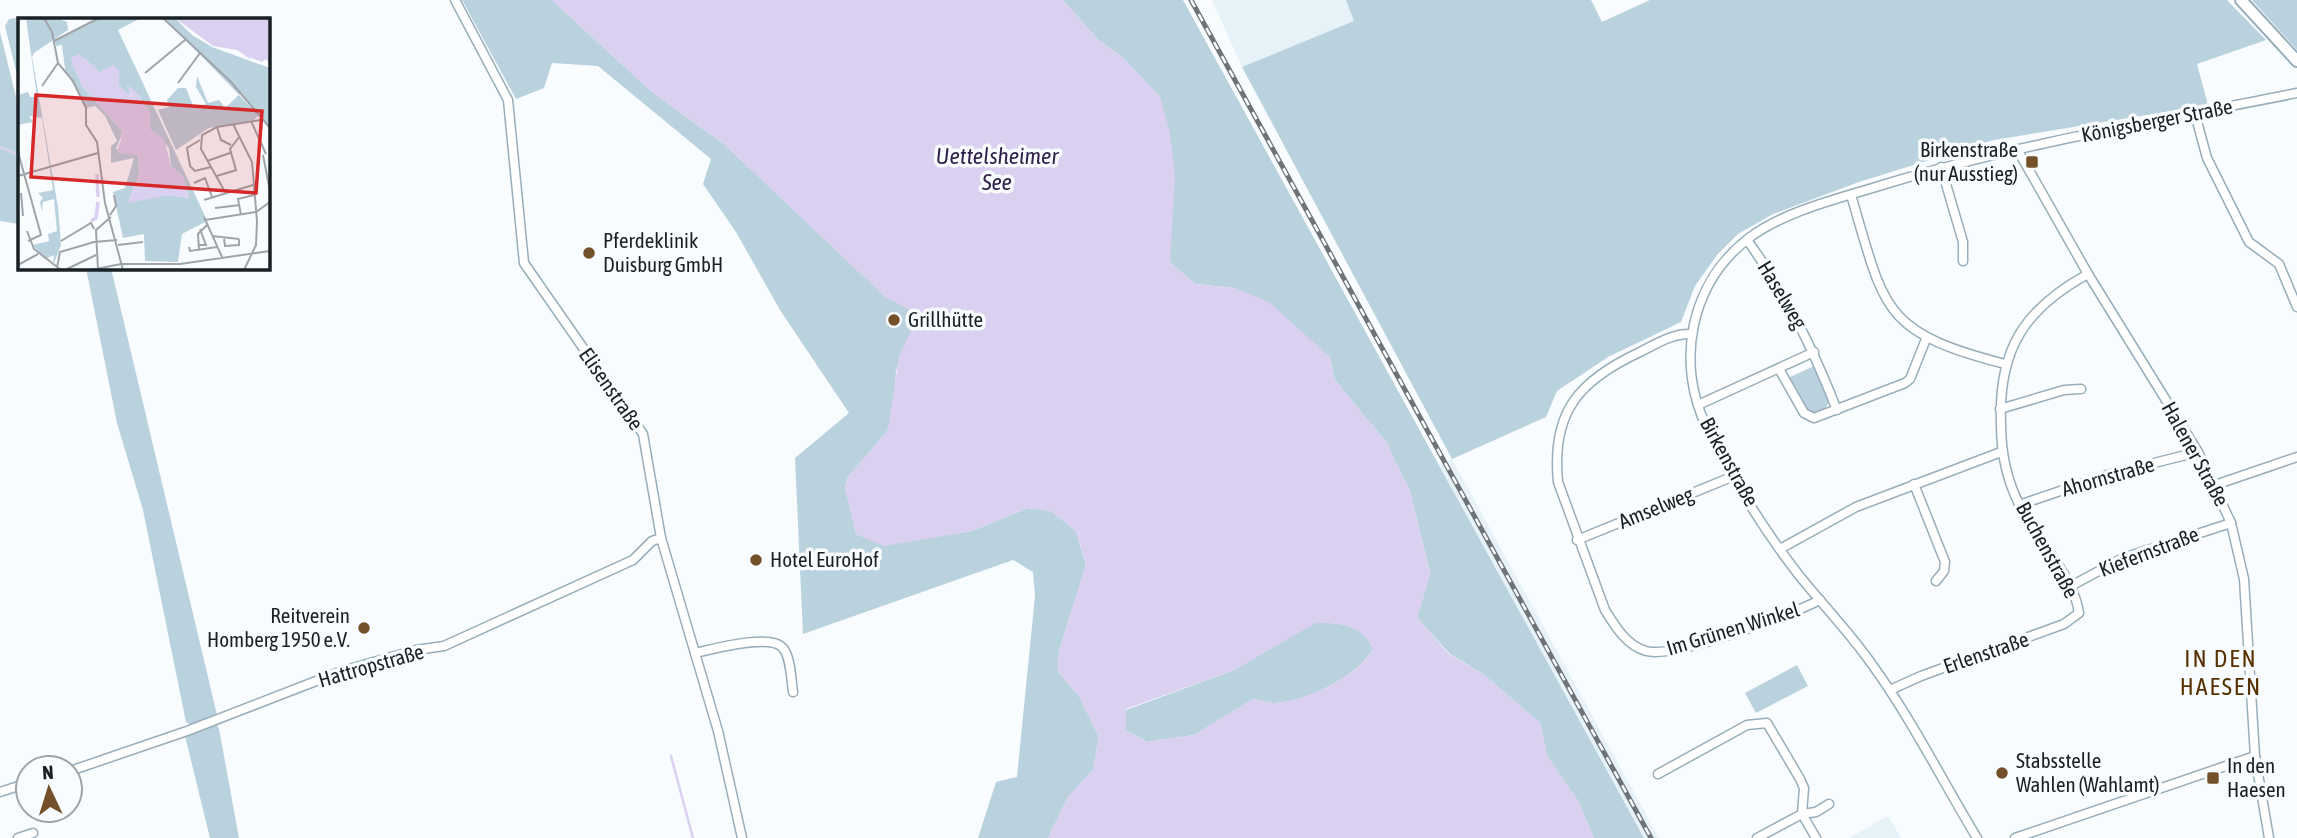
<svg xmlns="http://www.w3.org/2000/svg" width="2297" height="838" font-family="'Asap Condensed',sans-serif">
	<rect width="100%" height="100%" fill="#f8fcff"/>
	<!-- built -->
	<g fill="#e6f2f8">
		<path d="M1212 0H1346L1354 21 1242 67Z"/>
		<path d="M1452 459 1659 838H1644L1578 720 1439 465Z"/>
		<path d="M1888 816 1901 838H1849Z"/>
	</g>
	<!-- green -->
	<g fill="#bad1de">
		<path d="M462 0H552L652 92 724 144 886 297 909 309 913 327 896 371 894 404 888 430 848 477 845 486 856 534 884 545 972 531 1028 508 1051 511 1076 531 1086 565 1059 651 1058 671 1079 696 1099 737 1093 770 1068 797 1048 838H978L996 782 1017 777 1035 596 1033 572 1013 560 803 634 795 458 849 413 780 310 736 232 703 184 711 159 598 66 552 63 544 88 516 99Z"/>
		<path d="M1063 0H1183L1644 838H1594L1578 801 1547 756 1540 723 1483 674 1450 654 1417 618 1430 573 1410 491 1386 442 1335 380 1329 356 1235 288 1195 284 1170 262 1160 97 1123 58 1098 40Z"/>
		<path d="M1346 0H1591L1602 22 1650 0H2227L2266 40 2197 64 2208 105 1994 140 1859 182 1773 214 1738 234 1717 255 1695 286 1681 322 1608 357 1557 391 1546 417 1452 459 1242 67 1354 21Z"/>
		<path d="M2252 0H2297V50Z"/>
		<path d="M15 18 22 19H19V83L5 26 9 19Z"/>
		<path d="M0 32 19 109V224L0 221Z"/>
		<path d="M86 268H111L217 715 191 725 186 722 143 510 117 423Z"/>
		<path d="M1814 366 1829 402 1824 411 1815 414 1805 409 1788 378Z"/>
		<path d="M1316 622C1340 623 1363 624 1373 649 1358 676 1306 702 1274 703 1267 703 1259 700 1253 699L1194 735 1147 742 1126 730V710L1234 670Z"/>
		<path d="M1797 665 1808 686 1756 713 1745 693Z"/>
		<path d="M216 723 219 729 239 838H210L185 736Z"/>
	</g>
	<!-- water -->
	<path fill="#dad1f1" fill-rule="evenodd" d="M552 0H1063L1098 40 1123 58 1160 97 1170 133 1175 176 1170 262 1195 284 1235 288 1269 302 1329 356 1335 380 1386 442 1410 491 1430 574 1417 618 1449 654 1483 674 1540 723 1547 756 1578 801 1594 838H1048L1068 797 1093 770 1099 737 1079 696 1058 671 1059 651 1086 564 1076 531 1051 511 1028 508 972 531 884 546 856 534 845 487 848 477 888 430 899 356 913 327 909 309 886 298 724 144 652 92ZM1316 623C1339 623 1363 624 1373 649 1359 676 1305 702 1274 703 1268 703 1259 700 1253 699L1194 735 1147 742 1126 730V709L1234 670Z"/>
	<g fill="none" stroke-linecap="round" stroke-linejoin="round">
		<!-- stream -->
		<g stroke="#dad1f1" stroke-width="2.5">
			<path d="M0 147 19 155"/>
			<path d="M671 756 693 838"/>
		</g>
		<!-- street casing -->
		<g stroke="#98adba" stroke-width="11">
			<g id="street">
				<path d="M455 0 508 100 524 263 643 434 661 538 718 731 742 838"/>
				<path d="M2195 114 2207 158 2249 242 2279 264 2297 307"/>
				<path d="M2017 149 2088 274 2198 452 2231 523 2244 579 2255 756 2269 838"/>
				<path d="M1941 167 1963 242V261"/>
				<path d="M1851 195C1885 310 1881 332 2005 364"/>
				<path d="M1747 240C1786 293 1813 349 1837 410"/>
				<path d="M1691 334C1673 333 1656 344 1640 352 1580 380 1551 411 1558 482L1605 610C1615 626 1626 645 1646 651 1675 659 1789 615 1820 600"/>
				<path d="M1779 369 1804 413 1814 418 1905 383 1910 379 1926 339"/>
				<path d="M1698 405 1814 352"/>
				<path d="M2000 409 2064 390 2081 389"/>
				<path d="M1914 484 1945 562 1944 571 1936 581"/>
				<path d="M2215 485 2297 457"/>
				<path d="M2019 505 2110 474 2198 452"/>
				<path d="M1577 540 1734 476"/>
				<path d="M1780 549 1856 507 2001 452"/>
				<path d="M2069 587 2123 558 2231 523"/>
				<path d="M695 653C713 649 771 633 783 648 791 658 791 679 793 692"/>
				<path d="M1890 690 1921 676 2064 624 2079 613C2075 579 2036 537 2020 506 2007 481 2001 452 2001 424 1998 350 2024 309 2088 274"/>
				<path d="M70 771 187 731 342 671 416 650 444 646 633 560 652 541 661 538"/>
				<path d="M1658 774 1747 725 1767 723 1800 779 1804 788 1802 814 1816 838"/>
				<path d="M0 792 28 783"/>
				<path d="M18 838 33 833"/>
				<path d="M1757 838 1802 814 1816 812 1829 804"/>
				<path d="M1977 838C1942 780 1911 718 1871 663 1849 632 1822 604 1798 574 1764 530 1732 478 1707 428 1675 362 1690 283 1749 238 1785 211 1837 199 1879 186 2016 144 2157 121 2297 93"/>
				<path d="M2015 838 2255 756"/>
			</g>
		</g>
		<!-- secondary casing -->
		<g stroke="#98adba" stroke-width="14">
			<path id="secondary" d="M2241 0 2297 61"/>
		</g>
		<!-- street -->
		<use href="#street" stroke="#fff" stroke-width="8"/>
		<!-- secondary -->
		<use href="#secondary" stroke="#fff" stroke-width="10"/>
		<!-- rail casing -->
		<g stroke="#6d7377" stroke-width="5">
			<path id="rail" d="M1191 0 1651 838"/>
		</g>
		<!-- rail -->
		<use href="#rail" stroke="#f8fcff" stroke-width="2.5" stroke-dasharray="8" stroke-linecap="butt"/>
	</g>
	<!-- markers -->
	<g fill="#735029" stroke="#f8fcff" stroke-width="2.5">
		<rect x="2025" y="155" width="14" height="14" rx="3.5"/>
		<circle cx="589" cy="253" r="7"/>
		<circle cx="894" cy="320" r="7"/>
		<circle cx="756" cy="560" r="7"/>
		<circle cx="364" cy="628" r="7"/>
		<circle cx="2002" cy="773" r="7"/>
		<rect x="2206" y="771" width="14" height="14" rx="3.5"/>
	</g>
	<g text-anchor="middle" stroke-width="7" stroke-linejoin="round" paint-order="stroke">
		<!-- street labels -->
		<g font-size="21" fill="#192126" stroke="#f8fcff">
			<text transform="translate(2157 121) rotate(-11)" y="7">Königsberger Straße</text>
			<text transform="translate(1782 295) rotate(59)" y="7">Haselweg</text>
			<text transform="translate(611 389) rotate(55)" y="7">Elisenstraße</text>
			<text transform="translate(2195 454) rotate(61)" y="7">Halener Straße</text>
			<text transform="translate(1729 462) rotate(61)" y="7">Birkenstraße</text>
			<text transform="translate(2108 477) rotate(-16)" y="7">Ahornstraße</text>
			<text transform="translate(1656 508) rotate(-22)" y="7">Amselweg</text>
			<text transform="translate(2047 550) rotate(61)" y="7">Buchenstraße</text>
			<text transform="translate(2149 552) rotate(-21)" y="7">Kiefernstraße</text>
			<text transform="translate(1733 629) rotate(-17)" y="7">Im Grünen Winkel</text>
			<text transform="translate(1986 653) rotate(-19)" y="7">Erlenstraße</text>
			<text transform="translate(371 666) rotate(-16)" y="7">Hattropstraße</text>
		</g>
		<!-- poi labels -->
		<g font-size="21" fill="#192126" stroke="#f8fcff" text-anchor="start">
			<text x="2018" y="157" text-anchor="end">Birkenstraße<tspan x="2018" dy="24">(nur Ausstieg)</tspan></text>
			<text x="603" y="248">Pferdeklinik<tspan x="603" dy="24">Duisburg GmbH</tspan></text>
			<text x="908" y="327">Grillhütte</text>
			<text x="770" y="567">Hotel EuroHof</text>
			<text x="350" y="623" text-anchor="end">Reitverein<tspan x="350" dy="24">Homberg 1950 e.V.</tspan></text>
			<text x="2016" y="768">Stabsstelle<tspan x="2016" dy="24">Wahlen (Wahlamt)</tspan></text>
			<text x="2227" y="773">In den<tspan x="2227" dy="24">Haesen</tspan></text>
		</g>
		<!-- water labels -->
		<g font-size="23" font-style="italic" fill="#30204a" stroke="#f8fcff">
			<text x="997" y="164">Uettelsheimer<tspan x="997" dy="26">See</tspan></text>
		</g>
		<!-- quarter labels -->
		<g font-size="24" letter-spacing="2" fill="#573200" stroke="#f8fcff">
			<text x="2221" y="667">IN DEN<tspan x="2221" dy="28">HAESEN</tspan></text>
		</g>
	</g>
	<!-- overview -->
	<g transform="translate(18 18)">
		<rect width="252" height="252" fill="#f8fcff"/>
		<path d="M8 0H38L49 4 50 12 16 35 14 39 40 189 43 227 35 248 36 237 27 241 15 227 31 223 30 216 39 213 36 181 25 184 24 194 22 184 25 180 20 175 35 172 24 100 11 98 15 104 0 107V77L10 74 12 79H19ZM83 0H123L100 12 187 198V204L164 216 160 244 127 243 126 216 105 220 95 174 107 170 116 140 93 145V128L99 123 87 98 77 88 68 90 47 51 44 27 38 28 37 23ZM66 40 82 55 97 49 101 68 115 80 111 74 120 76 132 95 131 111 151 130 153 148 165 159 171 180 150 177 111 182 121 157 120 137 98 131 105 114 64 68ZM147 0H157L174 17 194 29 252 50V109ZM179 58 190 85 201 82 207 90 223 75 241 97 235 103 191 110 158 132 140 92 151 89 149 82 160 70H168L176 90 188 86 178 69Z" fill="#bad1de" fill-rule="evenodd"/>
		<path d="M157 0H252V48L248 41 244 44 233 40 234 36 232 41 219 32 195 28ZM61 36 82 54 95 47 101 52V68L115 80 108 66 120 76 132 95V111L146 121 153 148 165 159 171 180 150 177 110 185 121 157 120 137 99 135 105 114 64 68 54 46 53 40Z" fill="#dad1f1"/>
		<path fill="none" stroke="#dad1f1" stroke-width="3.5" d="M79 156 80 179M73 203 78 200 80 184"/>
		<path fill="none" stroke="#9fa4a8" stroke-width="2" d="M26 0 34 14 40 45 55 63 68 90V107L79 124 87 185 105 252M145 0 213 64 252 110M36 23 81 0M127 55 167 22M160 65 182 35M24 68 40 45M233 103 248 136M215 106 234 144 239 203 238 227 226 252M0 108V131M199 109 203 122 213 127M182 122 169 130 172 148 177 153 193 149M0 134 23 217 10 223M245 137 252 173M189 143 212 135M0 158 80 135M199 158 218 152 212 131 222 118M176 165 187 160 194 179M207 174 183 131 184 117 199 109 243 102M3 175 5 198M186 182 235 167M197 190 222 187M92 197 98 188 96 177M223 197 220 181 236 177M186 199 204 239M187 202 238 194 252 184M9 213 16 231 43 252M194 218 221 221M206 221 207 228 221 227V221M43 223 73 205 76 211M100 227 125 224M180 227H188L182 211M171 229 172 233 199 229M181 232 180 216 189 207M0 247 20 236M39 250 42 234 76 224 99 222M47 252 78 237M73 252 103 246H162L252 233M80 252 78 212 93 199"/>
		<path fill="#d62828" fill-opacity="0.15" stroke="#d62828" stroke-width="3.5" d="M18 77 244 93 238 175 13 159Z"/>
		<rect width="252" height="252" fill="none" stroke="#192126" stroke-width="3.5"/>
	</g>
	<!-- north arrow -->
	<g transform="translate(49 789) rotate(356)"><circle r="33" fill="#f8fcff" stroke="#9fa4a8" stroke-width="2"/>
	<path d="M0-5L12 26L0 18L-12 26Z" fill="#735029"/>
	<text y="-10" font-size="19" font-weight="bold" text-anchor="middle" fill="#192126">N</text>
	</g>
</svg>
